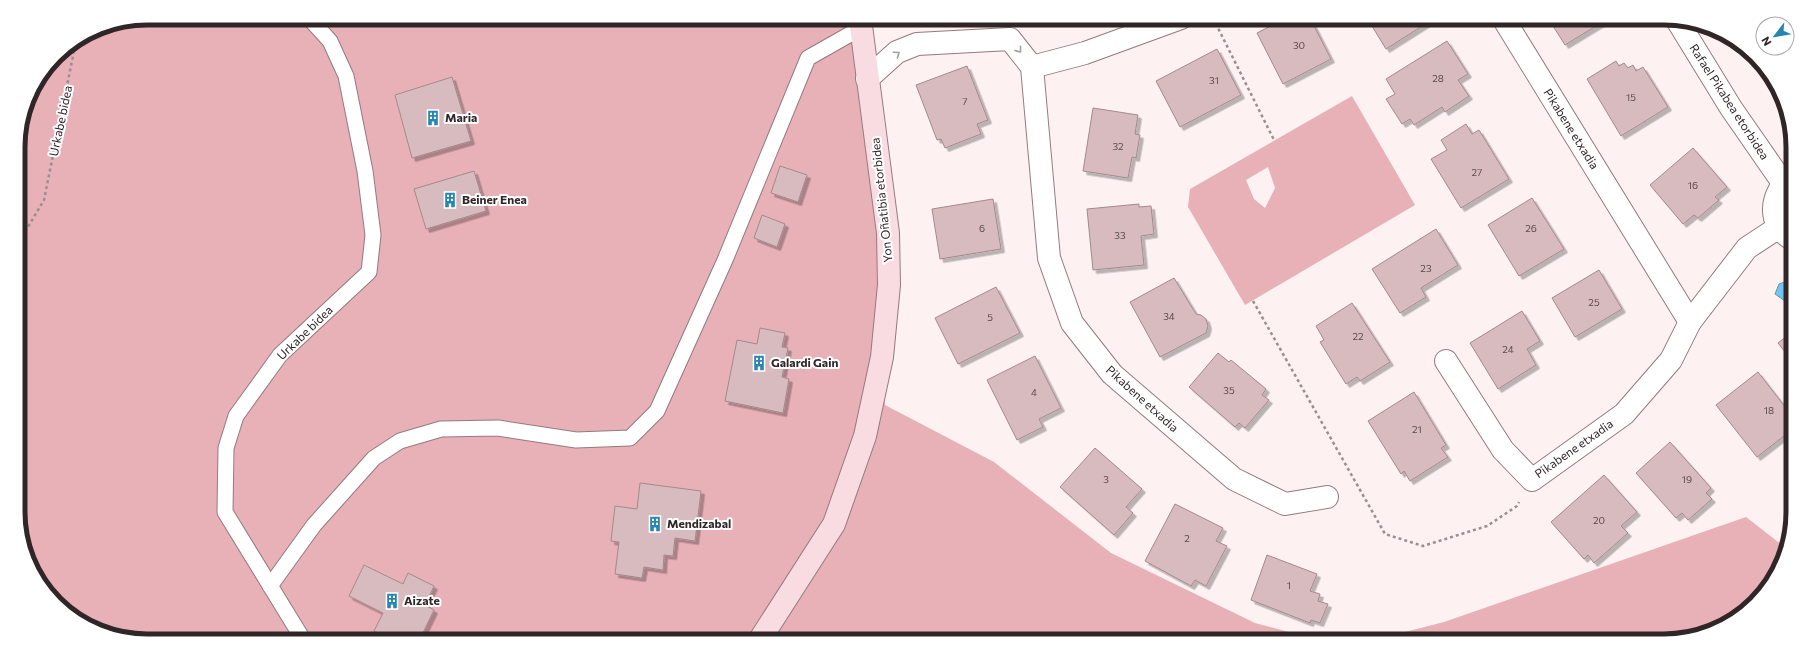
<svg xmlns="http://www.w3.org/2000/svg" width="1811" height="659" font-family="Commissioner,sans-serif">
	<defs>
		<filter id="shadow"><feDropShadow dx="3.5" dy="3.5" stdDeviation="0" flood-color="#0004"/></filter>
	</defs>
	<rect width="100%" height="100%" fill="#fdf1f2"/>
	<!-- green -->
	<g fill="#e8b0b7" fill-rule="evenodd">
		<path d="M147 18H860L888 233 882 357 885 405 994 462 1111 553 1255 623 1323 641H147L106 634 50 597 20 537 18 138 31 90 62 50 98 28Z"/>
		<path d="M1352 96 1415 205 1245 305 1188 207 1190 189ZM1268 167 1275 188 1265 208 1254 199 1246 180Z"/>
		<path d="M1746 517 1787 549 1786 553 1767 590 1742 615 1706 634 1672 641H1370L1444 622Z"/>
	</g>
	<!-- water -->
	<path fill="#73c5f1" stroke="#5f95b4" d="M1787 281 1792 286V306L1775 294 1779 284Z"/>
	<!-- building -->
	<g fill="#d8bbbf" stroke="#a4898c" filter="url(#shadow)">
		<path d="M1286 18H1310L1331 59 1283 84 1257 33Z"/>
		<path d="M1367 18H1435L1386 49Z"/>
		<path d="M1548 18H1605L1606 20 1565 45Z"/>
		<path d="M1447 41 1468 74 1458 80 1469 96 1445 112 1442 107 1414 125 1410 119 1402 124 1386 99 1395 94 1386 79Z"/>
		<path d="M1217 49 1241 95 1180 127 1156 81Z"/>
		<path d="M1616 61 1619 66 1624 63 1628 68 1633 65 1636 71 1643 67 1668 107 1621 136 1587 79Z"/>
		<path d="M967 66 988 120 977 124 981 134 945 148 941 139 937 140 916 85Z"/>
		<path d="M452 77 471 141 412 158 395 95Z"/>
		<path d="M1093 108 1138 115 1135 134 1140 135 1136 158 1132 157 1128 178 1083 171Z"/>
		<path d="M1466 124 1472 134 1479 130 1509 179 1461 208 1431 159 1447 150 1441 140Z"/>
		<path d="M1693 148 1727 187 1715 197 1719 200 1698 218 1694 215 1683 224 1650 185Z"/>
		<path d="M780 166 807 175 798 202 771 193Z"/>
		<path d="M474 171 486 211 426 229 414 189Z"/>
		<path d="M1532 198 1564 249 1519 276 1488 225Z"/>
		<path d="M993 199 1001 249 940 259 932 209Z"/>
		<path d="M1139 204V207L1151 206 1154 234 1141 236 1144 265 1093 270 1087 209Z"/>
		<path d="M762 215 785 224 777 247 754 238Z"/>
		<path d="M1436 229 1458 265 1421 288 1426 297 1400 313 1372 269Z"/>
		<path d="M1599 270 1622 309 1575 337 1552 298Z"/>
		<path d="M1174 278 1196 314 1201 315 1206 319 1208 326 1206 333 1160 357 1130 302Z"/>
		<path d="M996 287 1020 333 958 364 935 318Z"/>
		<path d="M1352 303 1390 362 1360 381 1357 377 1346 384 1320 342 1324 340 1316 326Z"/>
		<path d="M1522 311 1540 341 1527 349 1536 365 1498 389 1470 343Z"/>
		<path d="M760 328 785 333 782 347 788 348 782 377 789 379 783 413 725 401 737 340 757 344Z"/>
		<path d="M1792 332 1793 362 1778 343Z"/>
		<path d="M1218 353 1229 362 1231 360 1266 389 1262 395 1269 400 1245 428 1239 423 1235 427 1189 387Z"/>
		<path d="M1035 356 1061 408 1039 419 1043 427 1017 440 987 380Z"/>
		<path d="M1758 372 1793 417V429L1757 457 1716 405Z"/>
		<path d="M1414 392 1446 445 1441 448 1448 457 1410 481 1404 471 1401 474 1368 421Z"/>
		<path d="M1670 442 1711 488 1706 493 1712 499 1688 520 1682 513 1676 518 1636 473Z"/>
		<path d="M1095 448 1142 489 1126 507 1133 513 1114 535 1060 487Z"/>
		<path d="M1604 475 1637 512 1621 526 1628 533 1594 563 1588 555 1584 559 1551 522Z"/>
		<path d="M640 483 701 491 695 541 675 538 673 556 664 555 663 570 644 567 642 578 615 574 619 542 611 541 615 506 637 509Z"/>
		<path d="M1175 504 1223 528 1216 541 1227 546 1206 586 1195 580 1191 586 1145 561Z"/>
		<path d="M1267 555 1317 574 1310 591 1320 594 1318 601 1328 604 1320 623 1311 620 1310 623 1251 600Z"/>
		<path d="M364 565 403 584 408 573 434 586 425 605 434 610 419 641H394L374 631 383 613 349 596Z"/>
	</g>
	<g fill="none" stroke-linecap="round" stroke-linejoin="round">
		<!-- lane casing -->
		<g stroke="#947a7e" stroke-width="17">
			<g id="lane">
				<path d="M270 586 314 525 374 458 400 441 441 429 498 428 576 440 630 438 657 411 725 260 808 58 861 28"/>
				<path d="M304 641 225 512 226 448 236 416 280 355 369 272 373 235 365 171 346 76 330 41 309 18"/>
			</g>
		</g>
		<!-- street casing -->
		<g stroke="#947a7e" stroke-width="24">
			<g id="street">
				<path d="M1503 18 1690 322"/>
				<path d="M1677 20 1731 108 1783 183"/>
				<path d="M1032 67 1085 53 1181 18"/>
				<path d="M867 79 897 52 917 44 1010 39 1032 67 1049 258 1072 323 1112 374 1234 479 1285 504 1327 497"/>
				<path d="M1792 176C1770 193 1766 224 1792 239"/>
				<path d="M1446 361 1503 450 1532 480 1624 414 1671 360 1690 322 1747 248 1779 227"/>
			</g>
		</g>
		<!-- secondary casing -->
		<g stroke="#947a7e" stroke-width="24">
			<path id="secondary" d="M759 641 834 524 865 436 882 357 889 285 888 233 860 18"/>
		</g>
		<!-- path -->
		<g stroke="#9a8f90" stroke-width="2.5" stroke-dasharray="3 3" stroke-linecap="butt">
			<path d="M1213 18 1274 140"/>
			<path d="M19 242 44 200 76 41"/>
			<path d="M1253 301 1385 534 1423 546 1487 526 1517 506 1519 502"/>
		</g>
		<!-- lane -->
		<use href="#lane" stroke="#fff" stroke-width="15"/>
		<!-- street -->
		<use href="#street" stroke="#fff" stroke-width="22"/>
		<!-- secondary -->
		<use href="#secondary" stroke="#f9dce1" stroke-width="22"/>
	</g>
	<!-- one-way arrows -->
	<defs><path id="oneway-chevron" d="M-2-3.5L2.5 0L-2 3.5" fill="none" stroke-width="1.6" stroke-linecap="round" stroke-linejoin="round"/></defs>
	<g stroke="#a29d9e">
		<use href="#oneway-chevron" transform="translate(1019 50) rotate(52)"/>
		<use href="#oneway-chevron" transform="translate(897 54) rotate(-35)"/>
	</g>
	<!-- icons -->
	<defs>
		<g id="building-bare" transform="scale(1.2)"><path d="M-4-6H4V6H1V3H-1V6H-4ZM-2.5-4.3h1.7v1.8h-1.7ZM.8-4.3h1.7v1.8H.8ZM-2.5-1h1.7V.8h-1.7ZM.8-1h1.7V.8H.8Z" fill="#2686b1" stroke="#fff" stroke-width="2.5" paint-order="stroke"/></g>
	</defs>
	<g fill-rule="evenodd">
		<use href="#building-bare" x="433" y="118"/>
		<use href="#building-bare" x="450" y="200"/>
		<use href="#building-bare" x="759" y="363"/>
		<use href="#building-bare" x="655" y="524"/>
		<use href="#building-bare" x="392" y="601"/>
	</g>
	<g text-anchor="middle" stroke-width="4" stroke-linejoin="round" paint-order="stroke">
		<!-- number labels -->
		<g font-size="10" fill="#5a4a4d">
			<text x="1299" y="49">30</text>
			<text x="1438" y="82">28</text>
			<text x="1214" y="84">31</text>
			<text x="1631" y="101">15</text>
			<text x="965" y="105">7</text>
			<text x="1118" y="150">32</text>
			<text x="1477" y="176">27</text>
			<text x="1693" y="189">16</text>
			<text x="982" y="232">6</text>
			<text x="1531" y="232">26</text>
			<text x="1120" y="239">33</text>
			<text x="1426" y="272">23</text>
			<text x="1594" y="306">25</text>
			<text x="1169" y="320">34</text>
			<text x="990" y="321">5</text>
			<text x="1358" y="340">22</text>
			<text x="1508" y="353">24</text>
			<text x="1229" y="394">35</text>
			<text x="1034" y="396">4</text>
			<text x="1769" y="414">18</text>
			<text x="1417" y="433">21</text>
			<text x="1106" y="483">3</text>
			<text x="1687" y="483">19</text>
			<text x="1599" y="524">20</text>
			<text x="1187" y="542">2</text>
			<text x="1289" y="589">1</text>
		</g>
		<!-- street labels -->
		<g font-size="12" fill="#302527" stroke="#fff">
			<text transform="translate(1729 102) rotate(57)" y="4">Rafael Pikabea etorbidea</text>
			<text transform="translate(61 121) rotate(-78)" y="4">Urkabe bidea</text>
			<text transform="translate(1571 129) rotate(58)" y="4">Pikabene etxadia</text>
			<text transform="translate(882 200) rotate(-96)" y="4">Yon Oñatibia etorbidea</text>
			<text transform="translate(305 333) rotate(-44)" y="4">Urkabe bidea</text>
			<text transform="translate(1142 399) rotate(42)" y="4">Pikabene etxadia</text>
			<text transform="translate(1574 449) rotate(-35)" y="4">Pikabene etxadia</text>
		</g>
		<!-- poi labels -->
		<g font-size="12" font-weight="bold" fill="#302527" stroke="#fff" text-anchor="start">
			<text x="445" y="122">Maria</text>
			<text x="462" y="204">Beiner Enea</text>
			<text x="771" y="367">Galardi Gain</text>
			<text x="667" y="528">Mendizabal</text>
			<text x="404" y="605">Aizate</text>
		</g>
	</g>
	<!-- crop -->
	<path d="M0 0H1811V659H0ZM147 25H1664A122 122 0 0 1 1786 147V512A122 122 0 0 1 1664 634H147A122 122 0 0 1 25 512V147A122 122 0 0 1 147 25Z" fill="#fff" fill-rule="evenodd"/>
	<path fill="none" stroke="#302527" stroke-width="5" d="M147 25H1664A122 122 0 0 1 1786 147V512A122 122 0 0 1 1664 634H147A122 122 0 0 1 25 512V147A122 122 0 0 1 147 25Z"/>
	<!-- north arrow -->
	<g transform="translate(1775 36) rotate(239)"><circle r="19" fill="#ffffff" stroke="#aca8a9"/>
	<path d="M0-3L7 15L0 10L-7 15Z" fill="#2686b1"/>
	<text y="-6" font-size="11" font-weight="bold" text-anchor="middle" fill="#302527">N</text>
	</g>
</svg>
